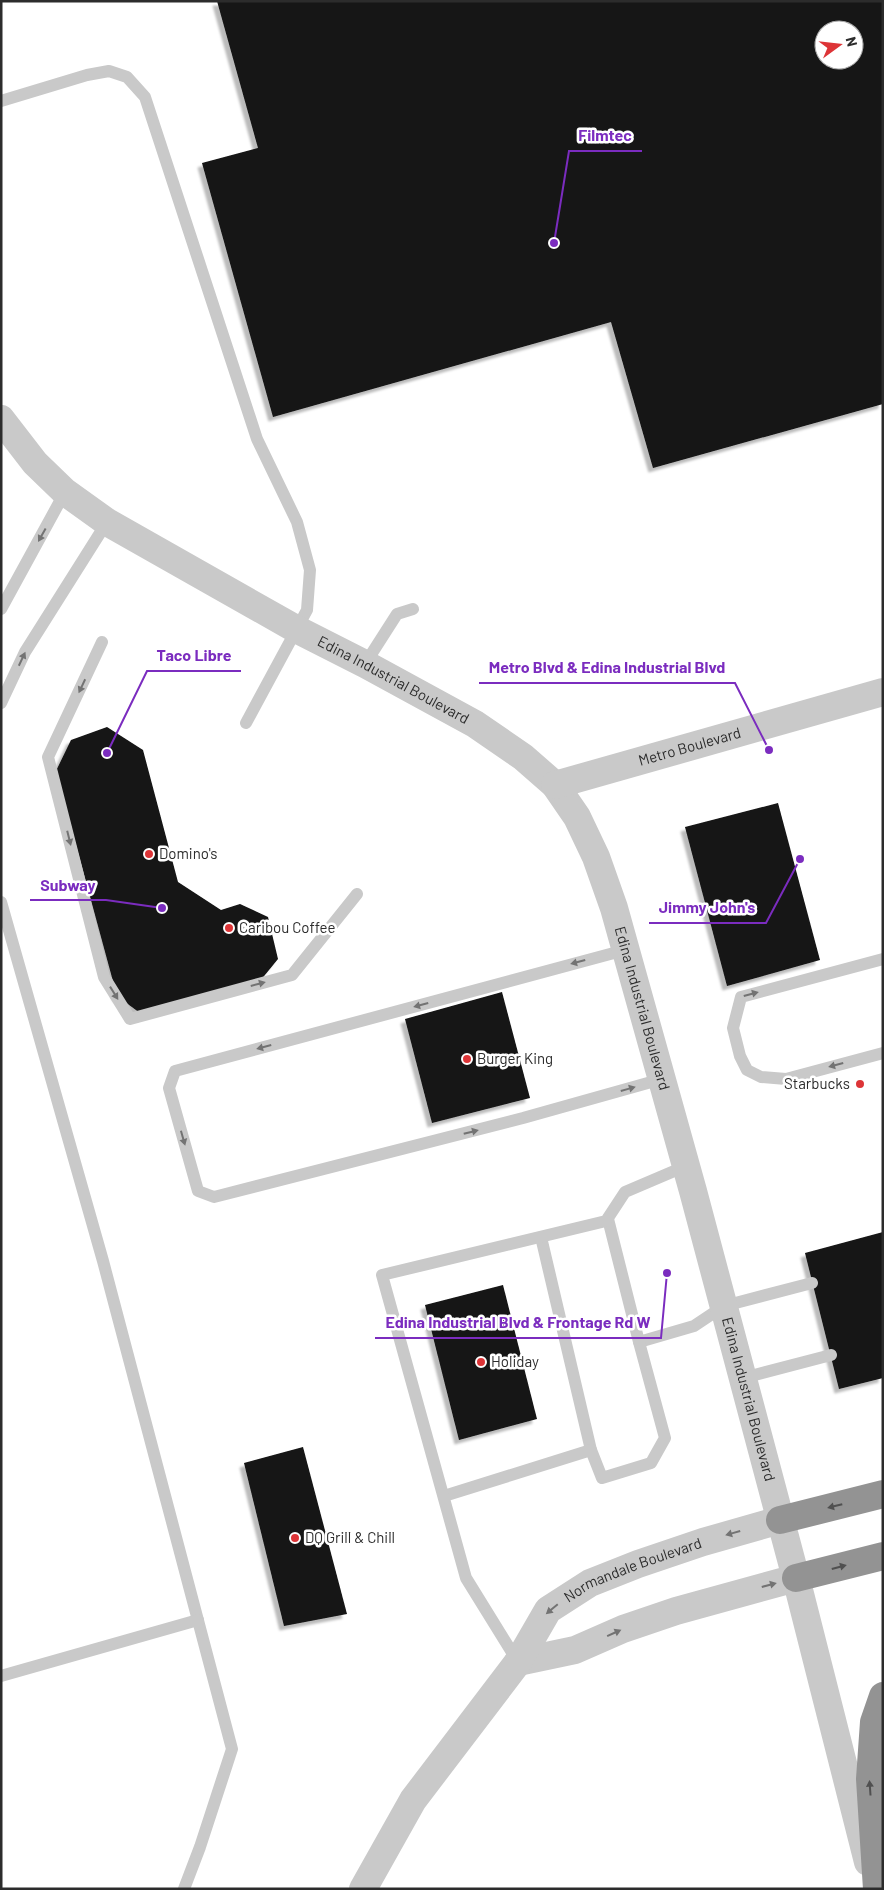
<svg xmlns="http://www.w3.org/2000/svg" width="884" height="1890" font-family="Barlow,sans-serif">
	<defs>
		<filter id="shadow"><feDropShadow dx="-4.5" dy="4.5" stdDeviation="1" flood-color="#0004"/></filter>
	</defs>
	<rect width="100%" height="100%" fill="#fff"/>
	<!-- building -->
	<g fill="#131313" fill-rule="evenodd" filter="url(#shadow)">
		<path d="M217 1H883V404L653 468 611 322 273 417 202 163 258 148ZM824 30H854V60H824Z"/>
		<path d="M107 727 143 750 178 882 221 910 240 904 268 917 278 959 260 981 140 1013 117 996 56 771 71 740Z"/>
		<path d="M778 803 820 960 727 986 685 827Z"/>
		<path d="M502 992 530 1098 432 1123 405 1019Z"/>
		<path d="M883 1232V1378L839 1389 805 1253Z"/>
		<path d="M503 1285 537 1419 459 1440 425 1305Z"/>
		<path d="M303 1447 347 1614 284 1626 244 1463Z"/>
	</g>
	<g fill="none" stroke-linecap="round" stroke-linejoin="round">
		<!-- service -->
		<g stroke="#c9c9c9" stroke-width="12">
			<path d="M1 101 87 75 109 71 127 77 145 97 257 439 297 522 310 570 307 610 246 723"/>
			<path d="M1 609 65 492"/>
			<path d="M102 642 48 757 104 977 130 1019 292 975 357 894"/>
			<path d="M365 664 397 614 413 609"/>
			<path d="M1 703 25 652 107 522"/>
			<path d="M1 902 103 1261 232 1749 200 1847 184 1889"/>
			<path d="M625 950 175 1071 169 1088 198 1191 214 1197 523 1118 662 1079"/>
			<path d="M883 959 741 997 733 1028 740 1056 747 1070 761 1077 786 1079 883 1053"/>
			<path d="M608 1219 639 1342 694 1326 724 1306 812 1283"/>
			<path d="M541 1237 591 1450"/>
			<path d="M743 1378 831 1355"/>
			<path d="M444 1496 591 1450 602 1478 651 1463 665 1438 639 1342"/>
			<path d="M518 1662 466 1578 382 1275 606 1221 625 1192 686 1166"/>
			<path d="M1 1676 198 1620"/>
		</g>
		<!-- tertiary -->
		<g stroke="#c9c9c9" stroke-width="28">
			<path id="s1" d="M1 419 35 463 65 492 107 522 296 629 365 664 475 724 523 757 555 785 577 817 596 857 614 908 693 1191 796 1578 868 1862"/>
			<path id="s2" d="M555 785 883 692"/>
			<path d="M518 1662 575 1650 623 1629 676 1611 796 1578"/>
			<path id="s3" d="M363 1889 413 1800 518 1662 548 1610 590 1583 638 1564 703 1542 780 1520"/>
		</g>
		<!-- motorway -->
		<g stroke="#939393" stroke-width="28">
			<path d="M780 1520 883 1494"/>
			<path d="M796 1578 883 1556"/>
			<path d="M877 1889 870 1779 874 1722 883 1696"/>
		</g>
	</g>
	<!-- one-way arrows -->
	<defs><path id="oneway-solid" d="M-6-.8H1V-3.2L6.5 0L1 3.2V.8H-6Z" transform="scale(1.25)"/></defs>
	<g fill="#737373">
		<use href="#oneway-solid" transform="translate(42 535) rotate(119)"/>
		<use href="#oneway-solid" transform="translate(22 659) rotate(-65)"/>
		<use href="#oneway-solid" transform="translate(82 686) rotate(115)"/>
		<use href="#oneway-solid" transform="translate(69 838) rotate(76)"/>
		<use href="#oneway-solid" transform="translate(578 962) rotate(165)"/>
		<use href="#oneway-solid" transform="translate(258 984) rotate(-15)"/>
		<use href="#oneway-solid" transform="translate(114 993) rotate(58)"/>
		<use href="#oneway-solid" transform="translate(751 994) rotate(-15)"/>
		<use href="#oneway-solid" transform="translate(421 1005) rotate(165)"/>
		<use href="#oneway-solid" transform="translate(264 1047) rotate(165)"/>
		<use href="#oneway-solid" transform="translate(836 1065) rotate(165)"/>
		<use href="#oneway-solid" transform="translate(628 1089) rotate(-16)"/>
		<use href="#oneway-solid" transform="translate(471 1132) rotate(-14)"/>
		<use href="#oneway-solid" transform="translate(183 1138) rotate(74)"/>
		<use href="#oneway-solid" transform="translate(733 1533) rotate(164)"/>
		<use href="#oneway-solid" transform="translate(769 1585) rotate(-15)"/>
		<use href="#oneway-solid" transform="translate(552 1609) rotate(140)"/>
		<use href="#oneway-solid" transform="translate(614 1633) rotate(-24)"/>
	</g>
	<g fill="#505050">
		<use href="#oneway-solid" transform="translate(835 1506) rotate(166)"/>
		<use href="#oneway-solid" transform="translate(839 1567) rotate(-15)"/>
		<use href="#oneway-solid" transform="translate(870 1788) rotate(-94)"/>
	</g>
	<!-- markers -->
	<g fill="#dd3437" stroke="#fff" stroke-width="2">
		<circle cx="149" cy="854" r="5"/>
		<circle cx="229" cy="928" r="5"/>
		<circle cx="467" cy="1059" r="5"/>
		<circle cx="860" cy="1084" r="5"/>
		<circle cx="481" cy="1362" r="5"/>
		<circle cx="295" cy="1538" r="5"/>
	</g>
	<g text-anchor="middle" stroke-width="5" stroke-linejoin="round" paint-order="stroke">
		<!-- street labels -->
		<g font-size="15" fill="#2c2c2c" stroke="#fff">
			<text dy="5" stroke="none"><textPath href="#s1" startOffset="476">Edina Industrial Boulevard</textPath></text>
			<text dy="5" stroke="none"><textPath href="#s2" startOffset="140">Metro Boulevard</textPath></text>
			<text dy="5" stroke="none"><textPath href="#s1" startOffset="911">Edina Industrial Boulevard</textPath></text>
			<text dy="5" stroke="none"><textPath href="#s1" startOffset="1316">Edina Industrial Boulevard</textPath></text>
			<text dy="5" stroke="none"><textPath href="#s3" startOffset="430">Normandale Boulevard</textPath></text>
		</g>
		<!-- poi labels -->
		<g font-size="15" fill="#2c2c2c" stroke="#fff" text-anchor="start">
			<text x="159" y="859">Domino's</text>
			<text x="239" y="933">Caribou Coffee</text>
			<text x="477" y="1064">Burger King</text>
			<text x="850" y="1089" text-anchor="end">Starbucks</text>
			<text x="491" y="1367">Holiday</text>
			<text x="305" y="1543">DQ Grill &amp; Chill</text>
		</g>
	</g>
	<!-- callouts -->
	<path fill="none" stroke="#7b2cbf" stroke-width="2" d="M554 243L569 151H642M107 753L147 671H241M769 750L735 683H479M162 908L106 900H30M800 859L766 923H649M667 1273L661 1338H375"/>
	<g fill="#7b2cbf" stroke="#fff" stroke-width="2">
		<circle cx="554" cy="243" r="5"/>
		<circle cx="107" cy="753" r="5"/>
		<circle cx="769" cy="750" r="5"/>
		<circle cx="162" cy="908" r="5"/>
		<circle cx="800" cy="859" r="5"/>
		<circle cx="667" cy="1273" r="5"/>
	</g>
	<g font-size="16" text-anchor="middle" font-weight="bold" fill="#7b2cbf" stroke="#fff" stroke-width="5" stroke-linejoin="round" paint-order="stroke">
		<text x="605" y="141">Filmtec</text>
		<text x="194" y="661">Taco Libre</text>
		<text x="607" y="673">Metro Blvd &amp; Edina Industrial Blvd</text>
		<text x="68" y="891">Subway</text>
		<text x="707" y="913">Jimmy John's</text>
		<text x="518" y="1328">Edina Industrial Blvd &amp; Frontage Rd W</text>
	</g>
	<!-- border -->
	<rect width="884" height="1890" fill="none" stroke="#2c2c2c" stroke-width="5"/>
	<!-- north arrow -->
	<g transform="translate(839 45) rotate(75)"><circle r="24" fill="#ffffff" stroke="#ababab"/>
	<path d="M0-4L9 19L0 12L-9 19Z" fill="#dd3437"/>
	<text y="-8" font-size="14" font-weight="bold" text-anchor="middle" fill="#2c2c2c">N</text>
	</g>
</svg>
